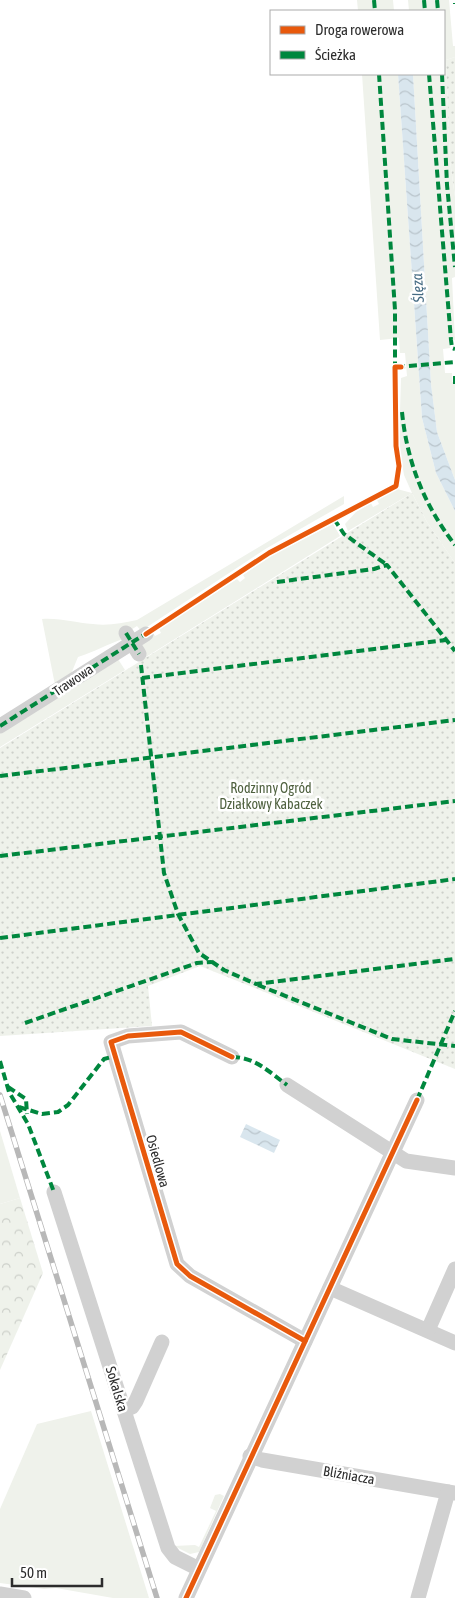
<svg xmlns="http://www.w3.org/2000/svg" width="455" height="1598" font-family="'Asap Condensed',sans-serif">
	<defs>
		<pattern id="forest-crowns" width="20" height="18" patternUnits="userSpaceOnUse" patternTransform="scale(1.25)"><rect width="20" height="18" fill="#eff2eb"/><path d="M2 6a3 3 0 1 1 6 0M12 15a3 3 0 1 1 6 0" fill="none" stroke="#cdd0ca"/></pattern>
		<pattern id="garden-dots" width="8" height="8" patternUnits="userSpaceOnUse" patternTransform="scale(1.25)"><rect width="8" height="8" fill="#eff2eb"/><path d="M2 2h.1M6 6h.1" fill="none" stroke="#cdd0ca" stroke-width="1.8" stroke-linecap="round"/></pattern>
		<pattern id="water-waves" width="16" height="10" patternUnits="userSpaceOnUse" patternTransform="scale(1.25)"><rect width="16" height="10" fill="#d9e6ee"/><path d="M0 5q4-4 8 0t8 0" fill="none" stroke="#bac5cc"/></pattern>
	</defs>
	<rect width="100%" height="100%" fill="#fff"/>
	<!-- green -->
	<g fill="#eff2eb">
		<path d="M357 0H393L394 11H358Z"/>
		<path d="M408 0H449L453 46H455V57L446 60 450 161 455 197V277L452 278 455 340 449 341 450 348 443 349 445 373H452V382H455V480L437 432 431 384 413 74H444V11H409Z"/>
		<path d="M362 74H398L422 418 436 473 455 511V563L427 522 412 493 348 531 345 524 356 512 371 503 373 507 379 504 377 500 397 489 412 493 404 475 399 445 401 378 407 376 405 353H400L399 338 380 340Z"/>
		<path d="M344 496V504L267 548 141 631 137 626 123 635V639C108 644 94 652 78 657L71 674 55 685 42 619C63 618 74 623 93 624 108 626 122 623 137 620Z"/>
		<path d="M333 524 340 536 146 657 139 646 153 633 155 636 161 633 159 629 237 579 240 582 245 578 243 575 271 556Z"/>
		<path d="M116 656 125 670 0 747V731Z"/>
		<path d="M0 1131 20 1198 0 1204Z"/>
		<path d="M91 1411 149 1598H113L56 1588 44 1589 0 1583V1509L37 1424Z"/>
		<path d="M220 1494 224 1496 199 1552 190 1554 174 1546 195 1545 199 1547 216 1511 210 1508 215 1495Z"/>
	</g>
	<!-- forest -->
	<path fill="url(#forest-crowns)" d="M20 1198 43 1273 0 1370V1204Z"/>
	<!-- garden -->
	<g fill="url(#garden-dots)">
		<path d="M455 57V197L450 161 446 60Z"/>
		<path d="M412 493 427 522 455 563V1069L200 966 148 986 152 1026 0 1036V748Z"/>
	</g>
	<!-- water -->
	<g fill="url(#water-waves)">
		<path d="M398 74H413L431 384 437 432 455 480V511L436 473 422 418Z"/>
		<path d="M246 1124 280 1140 274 1153 240 1137Z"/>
	</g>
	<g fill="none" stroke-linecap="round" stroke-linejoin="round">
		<!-- minor -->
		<g stroke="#d1d1d1" stroke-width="15">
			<path d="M126 633 139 654"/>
			<path d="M0 726 146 634"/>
			<path d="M232 1057 181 1032 128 1036 111 1042 177 1264 190 1276 305 1341"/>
			<path d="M287 1085 406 1161 455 1168"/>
			<path d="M54 1192 168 1548 175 1557 199 1569"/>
			<path d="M330 1288 455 1343"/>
			<path d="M428 1330 455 1269"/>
			<path d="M124 1410 132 1407 136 1401 162 1342"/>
			<path d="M250 1456 262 1460 448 1492"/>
			<path d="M0 1594 24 1598"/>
			<path d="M186 1598 417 1100"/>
			<path d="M418 1598 448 1492 455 1493"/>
		</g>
		<!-- rail casing -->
		<g stroke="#b8b8b8" stroke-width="5.5">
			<path id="rail" d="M0 1095 157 1598"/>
		</g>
		<!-- rail -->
		<use href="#rail" stroke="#fff" stroke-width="4" stroke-dasharray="11" stroke-linecap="butt"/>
		<!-- quiet -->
		<g stroke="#00873e" stroke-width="4" stroke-dasharray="8 4" stroke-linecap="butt">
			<path d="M374 0 375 11"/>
			<path d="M424 0 425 11"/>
			<path d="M437 0 438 11"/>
			<path d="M455 4V3"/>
			<path d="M379 74 395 310V370"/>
			<path d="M429 74 451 340 452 348 455 349"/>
			<path d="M442 74 447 185 455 267"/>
			<path d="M397 367 455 362"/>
			<path d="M455 376V388"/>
			<path d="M402 412C407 462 424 505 455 545"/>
			<path d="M334 519 344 534 387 565"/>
			<path d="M277 582 374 569 387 565 455 651"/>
			<path d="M126 633 139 654"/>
			<path d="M141 665 164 873 178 914 199 953 224 970 256 984 455 959"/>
			<path d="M142 678 446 640"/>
			<path d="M0 726 150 631"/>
			<path d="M0 776 455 720"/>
			<path d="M0 856 455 801"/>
			<path d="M0 938 455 879"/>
			<path d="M258 985 392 1039 455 1046"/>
			<path d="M25 1023 197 963 212 962"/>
			<path d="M232 1057C255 1057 269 1072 287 1085"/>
			<path d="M0 1061 9 1092 28 1124 54 1192"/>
			<path d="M8 1087 26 1099 27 1114"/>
			<path d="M417 1100 455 1011"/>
			<path d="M19 1107 42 1114 58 1112 68 1105 104 1059 115 1056"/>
		</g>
		<!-- cycleway casing -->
		<g stroke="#fff" stroke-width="8">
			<g id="cycleway">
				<path d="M146 634 269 553 396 486 399 466 396 446 395 367H401"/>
				<path d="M232 1057 181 1032 128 1036 111 1042 177 1264 190 1276 305 1341"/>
				<path d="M186 1598 417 1100"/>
			</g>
		</g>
		<!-- cycleway -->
		<use href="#cycleway" stroke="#e8590c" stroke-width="5"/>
	</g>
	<g text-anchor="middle" stroke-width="5" stroke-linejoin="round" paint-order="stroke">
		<!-- street labels -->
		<g font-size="14" fill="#2c2c2c" stroke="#fff">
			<text transform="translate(73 680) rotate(-34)" y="5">Trawowa</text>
			<text transform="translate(158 1161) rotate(74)" y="5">Osiedlowa</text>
			<text transform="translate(117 1389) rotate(73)" y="5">Sokalska</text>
			<text transform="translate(349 1475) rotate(10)" y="5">Bliźniacza</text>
		</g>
		<!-- park labels -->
		<g font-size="14" fill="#4f613f" stroke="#fff">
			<text x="271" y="793">Rodzinny Ogród<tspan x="271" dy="16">Działkowy Kabaczek</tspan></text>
		</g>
		<!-- water labels -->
		<g font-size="15" font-style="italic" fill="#456b83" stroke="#fff">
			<text transform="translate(418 288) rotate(-94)" y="5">Ślęza</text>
		</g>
	</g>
	<!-- legend -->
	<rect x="270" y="10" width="175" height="65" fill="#ffffff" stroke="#ababab"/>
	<rect x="280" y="26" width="25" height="8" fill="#e8590c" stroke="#ababab"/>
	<text x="315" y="35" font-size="15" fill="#2c2c2c">Droga rowerowa</text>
	<rect x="280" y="51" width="25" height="8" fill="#00873e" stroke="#ababab"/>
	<text x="315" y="60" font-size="15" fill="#2c2c2c">Ścieżka</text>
	<!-- scale -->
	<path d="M12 1578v8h90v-8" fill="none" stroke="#2c2c2c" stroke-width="2.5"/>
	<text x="20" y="1578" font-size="15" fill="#2c2c2c" stroke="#ffffff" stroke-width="4" paint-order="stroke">50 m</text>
</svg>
